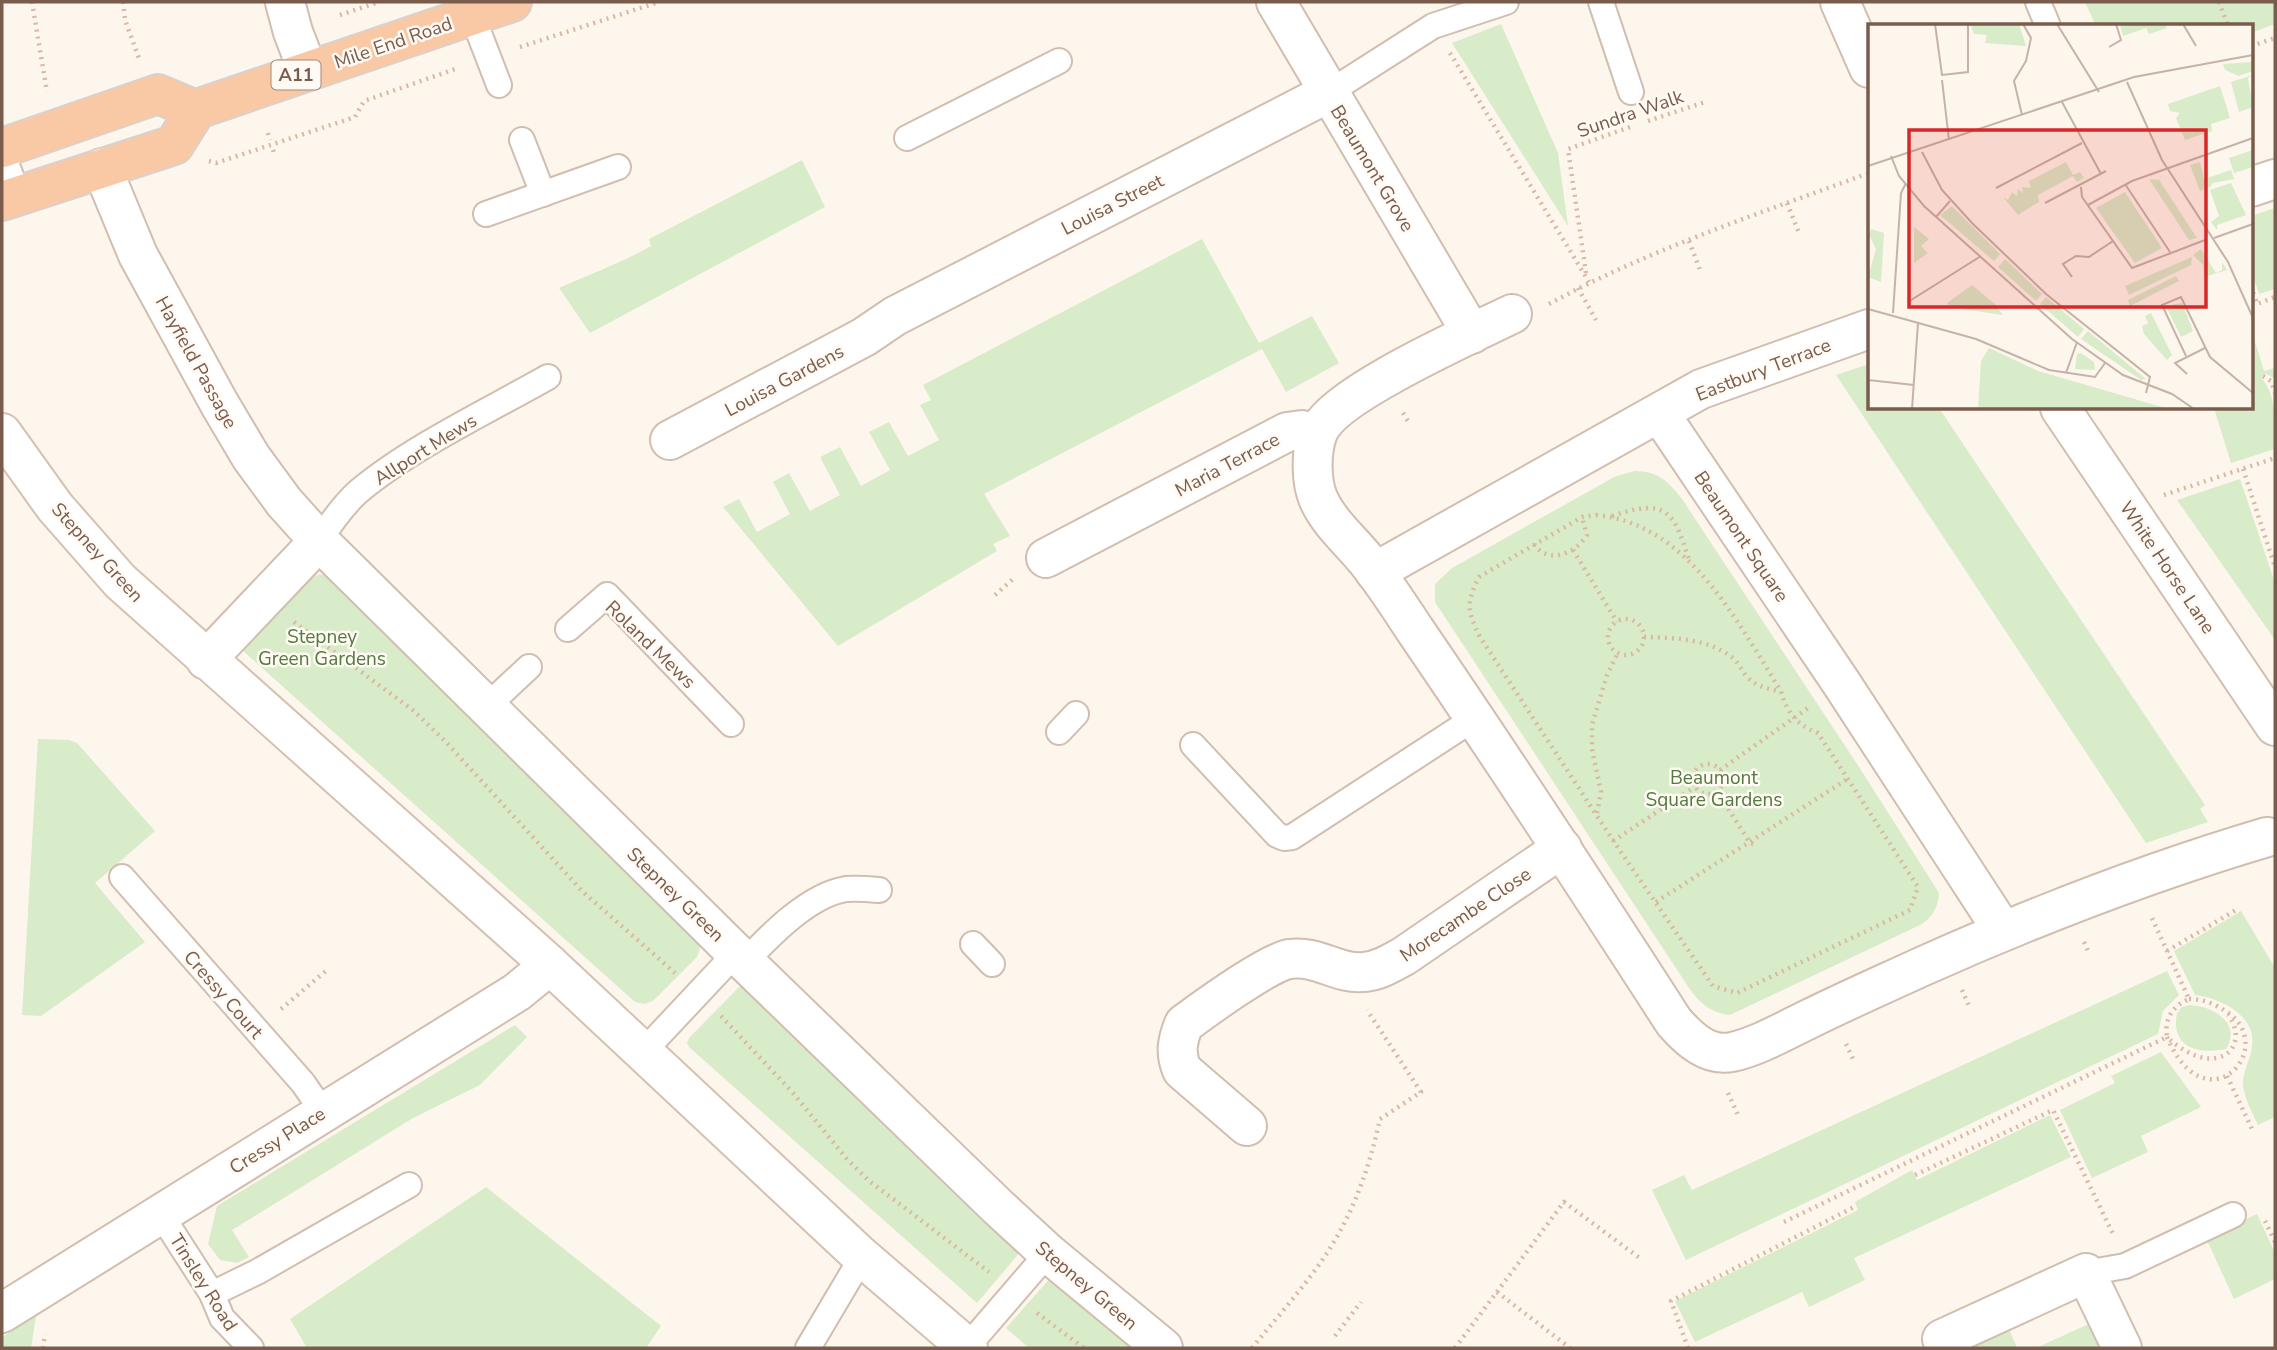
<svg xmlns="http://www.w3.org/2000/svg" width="2277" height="1350" font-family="'Nunito Sans',sans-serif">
	<rect width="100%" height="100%" fill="#fdf6ec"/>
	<!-- green -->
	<g fill="#d8ecc9">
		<path d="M2085 2H2275V24L2251 33V26H2096Z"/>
		<path d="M1501 24 1558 153 1568 226 1452 43Z"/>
		<path d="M802 160 825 207 590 333 559 288C590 274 621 263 651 246L649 239Z"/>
		<path d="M2275 208V289L2259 294 2251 270V216Z"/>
		<path d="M1202 239 1259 343 1312 316 1339 363 1286 392 1262 349 984 494 1010 536 993 544 997 551 838 646 723 507 739 499 757 532 790 514 773 482 789 473 810 511 840 495 820 457 840 447 861 486 890 470 869 432 889 422 908 456 939 440 920 405 931 400 923 385Z"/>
		<path d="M2251 328 2264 371 2275 368V379L2265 373 2261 378C2277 393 2275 427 2275 449L2231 463 2214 408H2251Z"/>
		<path d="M1869 364V408H1939L2205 805 2200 809 2208 822 2146 843 1836 375Z"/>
		<path d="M1635 471C1658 471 1669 482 1682 499L1861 770 1939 893C1938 908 1932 918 1920 925L1730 1015C1710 1013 1700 1003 1689 988L1435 602V584L1452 568 1616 476Z"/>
		<path d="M2240 479 2275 583V640L2177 500Z"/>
		<path d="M320 574 328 576 698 940 700 948 697 957 653 1001 644 1004 635 1002 242 650 312 577Z"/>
		<path d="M38 739 69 740 77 743 155 831 95 883 145 942 41 1016 22 1015Z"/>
		<path d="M2241 911 2275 968V1117L2258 1125C2252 1112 2244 1098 2243 1084 2243 1071 2250 1060 2252 1047 2257 1015 2220 998 2195 995L2174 951Z"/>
		<path d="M2167 971 2179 995 2163 1011 2158 1034 1686 1260 1652 1190 1684 1175 1692 1190Z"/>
		<path d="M741 985 1021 1251 977 1303 689 1047 687 1043 689 1038Z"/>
		<path d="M2190 1005C2213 1006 2242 1023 2226 1049 2198 1055 2170 1047 2177 1013L2182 1007Z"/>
		<path d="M515 1025 527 1037 480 1085 413 1118 232 1230 249 1257 237 1263 220 1260 208 1244 217 1206Z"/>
		<path d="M2161 1052 2201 1107 2141 1136 2148 1152 2092 1178 2060 1110 2115 1083 2111 1076Z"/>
		<path d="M2050 1115 2071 1157 1854 1258 1865 1280 1809 1307 1802 1292 1695 1342 1675 1301 1858 1210 1855 1202 1912 1170 1917 1180Z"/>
		<path d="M486 1187 661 1326 646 1348H307L290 1319Z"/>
		<path d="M2257 1214 2275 1253V1279L2234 1299 2206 1238Z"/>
		<path d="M1052 1276 1141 1348H1029L1006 1328Z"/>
		<path d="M36 1316 31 1348H2V1337Z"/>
		<path d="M2093 1322 2105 1348H2036Z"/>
		<path d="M2009 1329 2017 1348H1969V1345Z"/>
	</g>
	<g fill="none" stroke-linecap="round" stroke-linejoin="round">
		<!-- service casing -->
		<g stroke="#d1beb0" stroke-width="28">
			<g id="service">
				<path d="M1601 2 1631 92"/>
				<path d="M2038 2 2048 26"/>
				<path d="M472 15 499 85"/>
				<path d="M1328 93 1433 26 1506 2"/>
				<path d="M907 138 1059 61"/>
				<path d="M522 140 543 194"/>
				<path d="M2 152 18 195"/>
				<path d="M486 214 618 167"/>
				<path d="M319 541C330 524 343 505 359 491 412 447 488 411 548 377"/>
				<path d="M568 629 607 595 731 724"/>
				<path d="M486 707 529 667"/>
				<path d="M1059 732 1076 714"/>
				<path d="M1193 745 1277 835 1284 838 1292 837 1475 718"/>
				<path d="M122 877 303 1083 323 1112"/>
				<path d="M973 944 992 964"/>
				<path d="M745 962C770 935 809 895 846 889 857 888 868 889 879 890"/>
				<path d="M644 1051 736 953"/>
				<path d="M160 1213 212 1294 222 1318 251 1348"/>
				<path d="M2086 1273 2125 1266 2233 1215"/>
				<path d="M212 1294 257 1272 409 1185"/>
				<path d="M967 1347 1048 1253"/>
				<path d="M808 1348 862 1257"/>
			</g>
		</g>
		<!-- minor casing -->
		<g stroke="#d1beb0" stroke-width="42">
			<g id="minor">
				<path d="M285 2 293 32 308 71"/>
				<path d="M1276 2 1472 334"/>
				<path d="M102 168 138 255 219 403 251 457 284 502 319 541 745 962 998 1207 1048 1253 1163 1348"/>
				<path d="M2251 187 2275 179"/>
				<path d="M1512 314C1471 334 1329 396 1317 435 1311 453 1311 481 1318 498 1328 522 1350 540 1366 560 1384 582 1399 606 1415 630 1503 759 1589 890 1674 1022 1689 1039 1708 1057 1732 1052 1758 1046 1782 1032 1805 1021 1843 1002 1882 985 1921 967 2033 917 2149 872 2267 837"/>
				<path d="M1660 414 1842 684 2003 931"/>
				<path d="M670 440 864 337 895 316 1328 93"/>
				<path d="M1046 558 1287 432 1302 430 1317 434"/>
				<path d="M1375 572 1701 389 1869 329"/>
				<path d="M206 660 319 541"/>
				<path d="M1247 1126 1182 1070C1175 1053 1177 1041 1184 1024 1203 1010 1270 961 1290 959 1318 955 1338 975 1364 972 1379 971 1391 963 1404 956L1562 848"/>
				<path d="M2 1313 517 992 550 965"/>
				<path d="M1946 1348 1942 1339 2086 1273 2122 1348"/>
			</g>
		</g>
		<!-- tertiary casing -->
		<g stroke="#d1beb0" stroke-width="42">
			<g id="tertiary">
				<path d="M1840 2 1869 68"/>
				<path d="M2060 408 2275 726"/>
			</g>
		</g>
		<!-- secondary casing -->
		<g stroke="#d6c0b0" stroke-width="42">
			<path id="secondary" d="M2 433 55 507 120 581 550 965 862 1257 968 1348"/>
		</g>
		<!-- trunk casing -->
		<g stroke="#dad1cd" stroke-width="42">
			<g id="trunk">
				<path d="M2 148 158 94 196 110"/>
				<path d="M2 201 174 145 196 110 206 106 512 2"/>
			</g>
		</g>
		<!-- path -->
		<g stroke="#d9b8a5" stroke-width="4.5" stroke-dasharray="2 5" stroke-linecap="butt">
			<path d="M32 2 47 92"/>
			<path d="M123 2 125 20 140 61"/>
			<path d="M2219 2 2228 26"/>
			<path d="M340 15 379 2"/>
			<path d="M2251 46 2275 38"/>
			<path d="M520 47 659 2"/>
			<path d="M1450 53 1589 282"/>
			<path d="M1648 121 1705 102"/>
			<path d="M268 133 270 140"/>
			<path d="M273 150 274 153"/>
			<path d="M209 161 216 163 355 117 364 101 458 68"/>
			<path d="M1787 203 1799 233"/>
			<path d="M1689 241 1700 270"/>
			<path d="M1586 273 1568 149 1633 126"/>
			<path d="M2251 286 2257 304 2275 297"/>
			<path d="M1578 288 1596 320"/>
			<path d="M1549 304C1650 249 1761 213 1869 173"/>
			<path d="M2263 376 2271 381 2275 393"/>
			<path d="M1403 413 1409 423"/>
			<path d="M2243 469 2275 567"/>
			<path d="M2164 495 2275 458"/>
			<path d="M1596 515C1688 523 1737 622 1781 691 1787 713 1797 725 1818 733L1918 887 1910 910 1737 993 1713 986 1618 848 1480 637C1467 611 1466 603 1479 577L1582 517Z"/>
			<path d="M1612 516C1668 497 1674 512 1690 563"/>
			<path d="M1534 544C1548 565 1575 554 1587 535L1582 517"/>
			<path d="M1573 550 1617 622"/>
			<path d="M995 595 1013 579"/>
			<circle cx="1626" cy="637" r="18"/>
			<path d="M294 622 414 711 445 741 583 892 675 973"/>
			<path d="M1644 637C1674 638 1709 638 1734 659 1739 664 1742 671 1747 677 1757 687 1768 689 1781 691"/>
			<circle cx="1708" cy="779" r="15"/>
			<path d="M1720 770 1811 706"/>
			<path d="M1717 791 1750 843 1756 845"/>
			<path d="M1597 813 1601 792 1592 749V725L1607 675 1618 653"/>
			<path d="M1613 841 1695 787"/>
			<path d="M1656 902 1849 778"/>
			<path d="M2084 942 2089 953"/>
			<path d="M2167 951 2236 910"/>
			<path d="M1962 990 1970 1008"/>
			<path d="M281 1009 327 970"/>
			<path d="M721 1016 793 1093 846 1158 868 1180 989 1272"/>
			<path d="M2167 1037C2205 1127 2277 1051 2230 1014 2217 1005 2205 999 2189 999"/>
			<path d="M2170 1040C2182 1050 2200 1061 2216 1058 2238 1054 2241 1031 2228 1015"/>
			<path d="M1846 1044 1854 1061"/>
			<path d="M2227 1076 2252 1129"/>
			<path d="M1728 1093 1738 1115"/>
			<path d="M1915 1175 2053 1110 2114 1236"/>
			<path d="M2265 1221 2275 1242"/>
			<path d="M1784 1222 2167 1037C2164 1018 2173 1006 2189 999L2151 916"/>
			<path d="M1497 1292 1570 1348"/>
			<path d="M1037 1313 1084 1348"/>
			<path d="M1335 1336 1361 1302"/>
			<path d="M43 1348 45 1334"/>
			<path d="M1252 1348C1278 1316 1307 1284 1329 1250 1355 1209 1370 1165 1380 1119L1421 1092 1367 1010"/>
			<path d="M1455 1348 1564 1202 1641 1259"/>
			<path d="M1688 1348 1671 1301 1856 1206"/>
		</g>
		<!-- service -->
		<use href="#service" stroke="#fff" stroke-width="24"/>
		<!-- minor -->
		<use href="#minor" stroke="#fff" stroke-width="38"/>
		<!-- tertiary -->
		<use href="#tertiary" stroke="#fff" stroke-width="38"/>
		<!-- secondary -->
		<use href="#secondary" stroke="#fff" stroke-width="38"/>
		<!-- trunk -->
		<use href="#trunk" stroke="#f9c8a4" stroke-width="38"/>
	</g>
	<g text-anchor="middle" stroke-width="5" stroke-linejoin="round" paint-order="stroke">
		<!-- shield labels -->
		<rect fill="#fffaf3" stroke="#a28b7f" stroke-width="2" x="271.5" y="60.5" width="49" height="29" rx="5"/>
		<g font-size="18" font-weight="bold" fill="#7a5c4d">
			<text x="296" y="81">A11</text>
		</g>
		<!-- street labels -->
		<g font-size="19" fill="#7a5c4d" stroke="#fffaf3">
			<text transform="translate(393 42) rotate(-19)" y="7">Mile End Road</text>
			<text transform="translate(1630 113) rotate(-19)" y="7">Sundra Walk</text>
			<text transform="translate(1373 168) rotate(59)" y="7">Beaumont Grove</text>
			<text transform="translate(1112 204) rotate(-27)" y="7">Louisa Street</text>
			<text transform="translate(197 362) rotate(61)" y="7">Hayfield Passage</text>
			<text transform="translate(1763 369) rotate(-21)" y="7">Eastbury Terrace</text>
			<text transform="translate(784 380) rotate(-28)" y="7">Louisa Gardens</text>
			<text transform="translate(425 449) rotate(-32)" y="7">Allport Mews</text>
			<text transform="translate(1227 464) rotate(-28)" y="7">Maria Terrace</text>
			<text transform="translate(1742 536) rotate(56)" y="7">Beaumont Square</text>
			<text transform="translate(98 552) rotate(48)" y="7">Stepney Green</text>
			<text transform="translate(2168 567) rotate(56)" y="7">White Horse Lane</text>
			<text transform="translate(651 644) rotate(44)" y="7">Roland Mews</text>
			<text transform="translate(676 894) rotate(44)" y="7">Stepney Green</text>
			<text transform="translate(1465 914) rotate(-34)" y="7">Morecambe Close</text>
			<text transform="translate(224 994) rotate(49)" y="7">Cressy Court</text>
			<text transform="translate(277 1140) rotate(-32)" y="7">Cressy Place</text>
			<text transform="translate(204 1282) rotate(58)" y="7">Tinsley Road</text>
			<text transform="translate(1087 1285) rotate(40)" y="7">Stepney Green</text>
		</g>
		<!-- park labels -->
		<g font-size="19" fill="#537a41" stroke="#fffaf3">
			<text x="322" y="643">Stepney<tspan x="322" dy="22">Green Gardens</tspan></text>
			<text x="1714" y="784">Beaumont<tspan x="1714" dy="22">Square Gardens</tspan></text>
		</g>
	</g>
	<!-- overview -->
	<g transform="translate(1868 24)">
		<rect width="385" height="385" fill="#fdf6ec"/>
		<path d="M102 0H151L158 22 117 19 119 11 106 10ZM252 0H297L299 4 281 10 278 4 255 12ZM385 38V47L371 52 357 46 355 40ZM385 51 380 54 385 83 371 88 363 58ZM352 62 362 94 343 100 344 107 317 116 308 94 312 89 302 87 300 80ZM385 126V143L366 149 361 134ZM198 138 205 151 212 148 216 154 209 158 205 152 170 171 171 178 150 191 135 173 140 176 144 168 149 172 150 165 155 169 154 163 163 164 161 157ZM332 138 336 155 363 146 366 155 345 159 341 164 337 155 339 164 332 167 322 141ZM296 150 291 156 329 214 321 216 281 155 290 156ZM363 159 378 191 349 201V206L343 198 351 192 342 166ZM257 168 294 224 267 239 228 184ZM84 182 132 230 126 237 72 191ZM46 203 61 215 53 222 60 229 46 239ZM3 205 16 209 13 258 0 253 8 225 1 211ZM333 225 348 249 354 246V238L359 246 336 253 335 241 325 231ZM324 233 323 241 261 271 257 262ZM137 235 174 270 168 277 130 243ZM308 252 311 257 262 282 260 276ZM104 261 127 280 135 291 81 283 79 279ZM178 273 216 305 210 313 172 280ZM314 279 325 307 313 313 298 282ZM283 289 304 331 299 336 276 310 274 302 280 299 277 292ZM220 307 278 355 273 356 213 315ZM121 324 170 347 301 385H110L113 337ZM213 329 226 338 227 346 207 345 209 330Z" fill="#d8ecc9"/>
		<path fill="none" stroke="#c5b3a7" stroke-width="2" d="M67 0 74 51 100 48V0M189 0 231 68M315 0 328 22M241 23 253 16 248 0M74 56 81 116M259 58 294 136 360 238 385 294M194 78 233 150M154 91 146 57 158 37 163 14 155 0M54 128 74 166 104 199 178 270 282 353 278 369M23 132 31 152 56 182 204 315 255 351 304 370 326 385M0 142 266 53 385 31M257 160 302 228M213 163 214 173 264 244 337 216M128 164 214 119M177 179 238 147M220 181 264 157 385 114M68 193 82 177M346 214 385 200M204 253 195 240 208 232 221 233 245 217M40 278 113 232M0 285 108 315 181 346 227 353 237 339M25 289 33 169 38 159M318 332 294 281 313 273 342 333 385 369M198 349 209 318M319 350 307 339 337 324M0 356 46 361M44 385 50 299"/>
		<path fill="#d62828" fill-opacity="0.15" stroke="#d62828" stroke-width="3.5" d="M41 106H338V283H41Z"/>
		<rect width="385" height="385" fill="none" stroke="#7a5c4d" stroke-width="3.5"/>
	</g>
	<!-- border -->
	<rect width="2277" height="1350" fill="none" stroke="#7a5c4d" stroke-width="7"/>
</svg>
